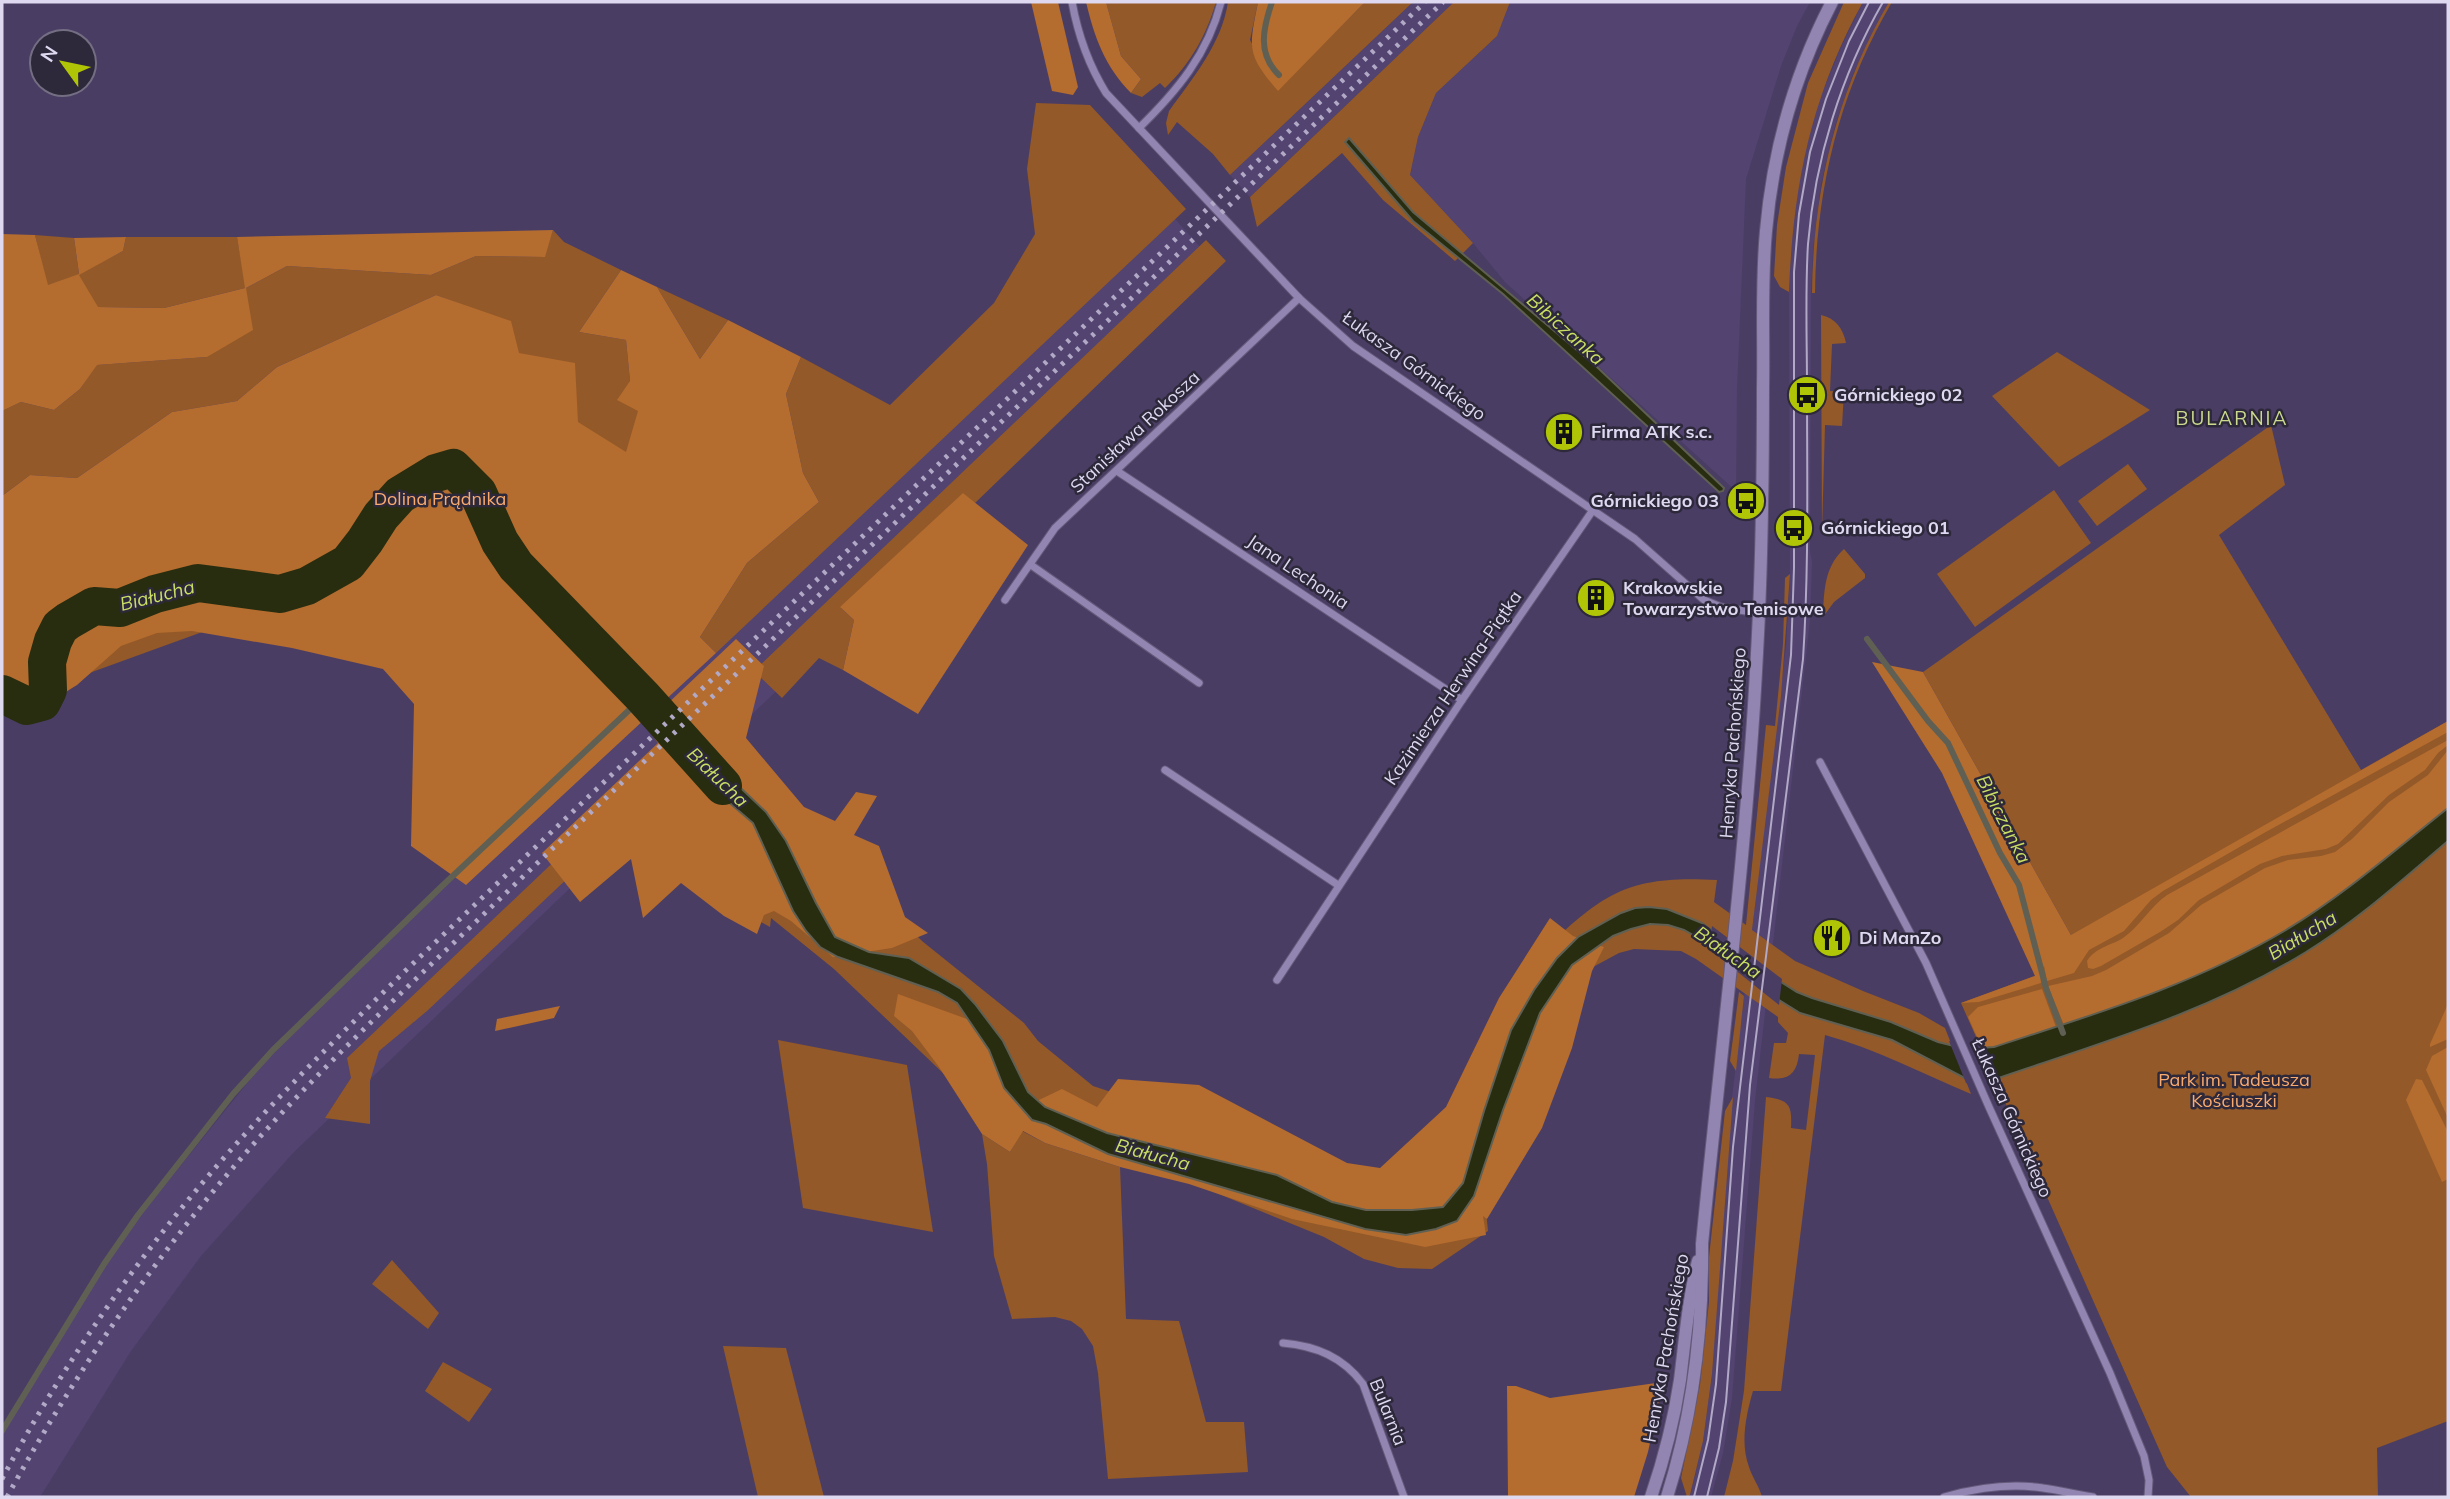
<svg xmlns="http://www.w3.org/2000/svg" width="2450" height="1499" font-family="Mulish,sans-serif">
	<rect width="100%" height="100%" fill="#4a3d64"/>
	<!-- built -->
	<g fill="#524371">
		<path d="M1413 2H1454L1250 197 1230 175Z"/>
		<path d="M1510 2H1810L1797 26 1781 66 1746 179 1737 388 1736 491 1505 282 1473 243 1410 176 1418 137 1436 93 1497 36Z"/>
		<path d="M1863 2H1889L1853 74 1835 126 1821 184 1813 251 1811 293 1810 552 1812 562 1810 621 1755 1100 1732 1398 1723 1453 1711 1497H1690L1703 1441 1712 1374 1730 1115 1786 645 1790 574 1789 292 1793 217 1804 157 1819 101 1841 47Z"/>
		<path d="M1168 211 1219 268 293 1153 201 1256 131 1351 40 1497H2V1428L102 1263 261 1066 424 905 488 850Z"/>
	</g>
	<!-- green -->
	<g fill="#935928">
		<path d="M1106 2H1216C1206 36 1191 63 1165 88L1160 83 1142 97 1131 93 1141 79 1121 56Z"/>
		<path d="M1228 2H1258L1250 40 1278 90 1365 2H1413L1230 175 1213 154 1177 122 1168 135 1166 123 1169 111C1193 78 1222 43 1228 2Z"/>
		<path d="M1454 2H1510L1497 36 1436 93 1418 137 1410 175 1473 243 1455 261 1383 200 1342 153 1257 227 1250 197Z"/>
		<path d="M1844 2H1863C1811 96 1793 186 1789 292L1780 287 1774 276 1777 225 1786 167 1808 83Z"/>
		<path d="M1889 2H1892C1839 92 1816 189 1815 293H1812C1813 190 1837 91 1889 2Z"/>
		<path d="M1036 103 1090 105 1186 209 716 653 700 637 747 563 819 502 803 473 786 394 801 357 890 405 994 303 1035 234 1027 169Z"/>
		<path d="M553 230 564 242 621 270 579 332 626 340 630 381 638 411 640 451 413 664 205 631 70 680 2 517 463 305 436 295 277 367 237 401 172 412 77 478 30 475 2 496V411L21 402 54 410 80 389 96 365 207 357 245 288 164 308 97 307 47 285 35 235 74 238 79 274 123 251 126 237H237L246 288 287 266 431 275 476 256 544 257Z"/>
		<path d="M1206 240 1226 261 975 503 963 494 841 608 854 620 843 670 819 658 782 698 754 671Z"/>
		<path d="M657 287 728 320 700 359Z"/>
		<path d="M1821 315C1835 318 1843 328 1846 343L1832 344 1830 391 1844 392 1842 426 1825 425 1822 532Z"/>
		<path d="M2057 352 2150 410 2059 467 1992 396Z"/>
		<path d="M2271 425 2285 485 2219 535 2361 770 2448 721V1421L2377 1448 2378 1497H2191L2167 1467 1961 1003 2035 976 2071 935 1923 672Z"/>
		<path d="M2128 464 2147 489 2097 526 2078 501Z"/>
		<path d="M2054 490 2091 543 1975 627 1937 574Z"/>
		<path d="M1844 549 1865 574V578L1834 602 1823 617C1824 592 1824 567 1844 549Z"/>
		<path d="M1790 574 1781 696 1752 930 1795 961 1863 991 1919 1013 1945 1028 1971 1094C1923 1074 1876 1049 1825 1035L1781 1391H1753C1746 1415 1740 1443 1749 1467 1752 1477 1759 1486 1762 1497H1724L1733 1461 1744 1391 1766 1097C1790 1100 1792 1105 1791 1128L1806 1130 1815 1055 1799 1054C1797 1073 1789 1081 1769 1078L1774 1043H1786L1788 1033 1778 1022V1017L1696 959 1681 951 1634 949 1619 953 1593 967 1486 1211 1488 1231 1432 1269 1398 1268 1364 1259 1324 1237 1192 1183 944 1074 834 969 771 918 770 927 703 890 898 917 922 941 1024 1023 1038 1041 1093 1086 1424 1196 1544 950C1604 892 1630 875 1717 880L1714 902 1746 925 1766 725 1775 726 1783 644 1785 578Z"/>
		<path d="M664 757 677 775 427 1011 379 1051 370 1081V1124L325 1118 351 1078 347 1058Z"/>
		<path d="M1739 992 1744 996 1736 1071 1730 1061Z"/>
		<path d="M778 1040 907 1065 933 1232 803 1208Z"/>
		<path d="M1733 1097 1712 1374 1703 1441 1690 1495 1687 1497 1681 1478 1700 1385 1709 1302V1257L1725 1111Z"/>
		<path d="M1022 1131 1045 1143 1120 1167 1126 1319 1179 1321 1206 1422H1244L1248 1472 1108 1479 1098 1373 1093 1346 1082 1329 1071 1321 1055 1317 1012 1319 994 1256 987 1164 982 1134 1010 1152Z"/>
		<path d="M392 1260 439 1313 428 1329 372 1284Z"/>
		<path d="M723 1346 786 1348 824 1497H758Z"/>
		<path d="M443 1362 492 1389 469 1422 425 1391Z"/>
	</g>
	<!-- forest -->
	<g fill="#b46c2f">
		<path d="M1031 2H1058L1078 87 1073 95 1052 91Z"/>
		<path d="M1086 2H1106L1121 56 1141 79 1131 93C1105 67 1094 36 1086 2Z"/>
		<path d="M1258 2H1365L1278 91C1246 54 1249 48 1258 2Z"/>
		<path d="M553 230 545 257 476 256 431 275 287 266 246 288 253 330 207 357 97 365 80 389 54 410 21 402 2 411V234L35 235 48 285 79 274 74 238 126 237 123 251 79 275 98 307 164 308 245 288 237 237Z"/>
		<path d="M621 270 657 287 700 359 728 320 801 357 786 394 803 473 819 502 747 563 700 637 716 653 466 885 411 846 414 704 383 669 292 648 192 631 157 633 121 646 77 685 48 703 2 715V496L30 475 77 478 172 412 237 401 277 367 436 295 511 321 519 353 575 363 578 422 626 452 638 411 617 400 630 381 626 340 579 332Z"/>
		<path d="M963 493 1028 545 918 714 843 670 854 620 840 607Z"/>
		<path d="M736 639 764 666 746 738 804 807 835 821 856 792 877 796 854 835 879 846 905 917 928 933 892 948 833 957 791 921 774 911 764 915 757 934 724 916 681 883 643 918 631 859 580 902 542 853 658 743 645 725Z"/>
		<path d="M1872 662 1923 672 2071 935 2448 721V732L2264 833 2163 891 2151 900 2124 931 2089 950 2074 973 2047 981 2044 966 2040 971 2041 983 1979 1002 1961 1003 2035 976 1942 773Z"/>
		<path d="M2448 740V745L2438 753 2425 770 2389 795 2338 844 2326 849 2282 856 2260 864 2199 900 2178 920 2160 932 2101 966 2093 969 2088 968 2087 961C2096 947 2110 946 2123 938 2140 926 2150 907 2167 895Z"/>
		<path d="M2448 750V808L2353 884 2319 909 2283 932 2224 963 2154 995 2064 1025 2048 986 2092 976 2106 970 2169 933 2201 905 2265 868 2288 860 2321 856 2335 852 2352 839 2389 802 2428 775Z"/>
		<path d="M1550 918 1573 936 1604 947 1592 971 1572 1048 1542 1128 1487 1219 1483 1216 1486 1235 1425 1247 1292 1219 1189 1184 1120 1167 1045 1143 1023 1131 1010 1152 982 1134 939 1067 912 1031 894 1016 898 994 967 1019 989 1050 1004 1088 1022 1108 1062 1089 1097 1107 1118 1079 1199 1085 1347 1163 1380 1168 1446 1107 1499 998Z"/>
		<path d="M2042 989 2056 1027 1994 1047 1982 1048 1968 1017 1978 1007Z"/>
		<path d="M2448 1004V1039L2430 1047V1044Z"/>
		<path d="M560 1006 554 1018 495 1031 497 1019Z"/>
		<path d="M2448 1047V1118L2426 1070 2432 1056Z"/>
		<path d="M2416 1079 2422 1080 2448 1132V1179L2442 1182 2406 1100Z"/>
		<path d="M1663 1382 1648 1452 1634 1497H1508L1507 1386H1516L1550 1398Z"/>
	</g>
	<!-- water -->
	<g fill="#282d10" stroke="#5f6053" stroke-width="2">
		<path d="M1349 138 1413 212 1597 367 1724 488 1723 491 1719 492 1503 294 1413 221 1345 142Z"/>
		<path d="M695 736 708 757 766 812 786 841 816 903 835 937 869 952 909 958 961 989 975 1004 1003 1041 1028 1092 1045 1107 1107 1133 1277 1175 1332 1202 1366 1210H1412L1443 1207 1463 1183 1484 1111 1511 1030 1534 990 1557 958 1578 937 1621 913 1635 908 1649 907 1667 909 1702 923 1773 977 1797 992 1812 998 1891 1022 1938 1042 1966 1049 1994 1047C2095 1014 2194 985 2286 930 2344 895 2395 850 2448 808V841C2403 879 2357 921 2306 952 2204 1015 2090 1046 1978 1085L1892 1040 1800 1013 1766 992 1707 943 1684 930 1668 925 1650 924 1631 929 1613 936 1572 965 1540 1013 1503 1110 1474 1196 1457 1221 1436 1229 1406 1235 1365 1229 1108 1154 1046 1124 1032 1120 1004 1088 989 1050 957 1003 938 992 838 957 820 947 806 931 793 911 753 823 718 793 683 753Z"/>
	</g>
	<!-- pier -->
	<g fill="#4a3d64">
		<path d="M1712 926 1782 979 1779 1005 1709 949Z"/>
		<path d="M1949 1041 1967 1045H1978L1994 1083 1978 1089 1966 1083Z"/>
	</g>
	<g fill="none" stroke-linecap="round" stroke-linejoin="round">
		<!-- stream -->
		<g stroke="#5f6053" stroke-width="6">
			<path d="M1272 2C1263 28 1257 54 1279 75"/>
			<path d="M1867 639 1928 721 1948 743 2000 853 2019 885 2046 988 2063 1033"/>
			<path d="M2 1431 104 1264 138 1215 233 1094 273 1050 440 888 643 697"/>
		</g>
		<!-- river -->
		<path stroke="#282d10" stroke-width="38" d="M2 694 27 706 42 702 48 690 47 662 53 641 60 627 68 621 94 606 120 608 155 594 198 583 280 594 307 586 348 563 365 541 381 516 400 495 436 473 453 468 478 493 500 542 516 566 643 697 723 786"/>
		<!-- minor casing -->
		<g stroke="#645a7a" stroke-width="9">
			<g id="minor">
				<path d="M1072 2C1078 35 1088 64 1106 93L1299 298 1353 346 1635 539 1704 600 1721 607 1758 613"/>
				<path d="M1139 128C1177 91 1208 54 1221 2"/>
				<path d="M1117 471 1462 700"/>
				<path d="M1031 565 1199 683"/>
				<path d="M1005 600 1055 528 1299 298"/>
				<path d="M1820 762 1926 963 1989 1107 2110 1373 2144 1456 2149 1480 2148 1497"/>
				<path d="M1165 770 1338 885"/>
				<path d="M1277 980 1462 700 1593 510"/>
				<path d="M1283 1343C1316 1346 1343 1357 1363 1384L1404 1497"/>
				<path d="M1944 1497C1976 1488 2010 1483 2043 1488 2060 1490 2076 1495 2093 1497"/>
			</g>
		</g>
		<!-- tertiary casing -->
		<g stroke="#645a7a" stroke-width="14">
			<g id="tertiary">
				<path d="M1651 1497C1664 1459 1674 1420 1680 1380 1685 1340 1688 1301 1698 1261"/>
				<path d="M1667 1497C1693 1415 1703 1330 1702 1244 1721 1047 1747 851 1757 653 1762 565 1763 477 1763 388 1764 336 1761 283 1766 231 1773 151 1795 73 1832 2"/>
			</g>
		</g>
		<!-- minor -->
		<use href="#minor" stroke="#9285b1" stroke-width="7"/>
		<!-- tertiary -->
		<use href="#tertiary" stroke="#9285b1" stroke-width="12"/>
		<!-- tram -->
		<g stroke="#b1a9c6" stroke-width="2">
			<path d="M1694 1497 1708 1440 1716 1384 1733 1147 1791 655 1794 568V272L1799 214 1810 152 1826 99 1849 41 1869 2"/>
			<path d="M1707 1497 1719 1448 1726 1402 1750 1085 1803 659C1809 568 1807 478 1807 387 1807 340 1805 291 1808 244 1815 159 1841 75 1883 2"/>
		</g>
		<!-- rail -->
		<g stroke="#b1a9c6" stroke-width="5" stroke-dasharray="3.5 7" stroke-linecap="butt">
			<path d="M2 1479C68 1355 152 1236 247 1132 297 1077 350 1025 403 973L1425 2"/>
			<path d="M7 1497C77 1369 161 1248 258 1139 337 1051 425 971 510 889L1443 2"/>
		</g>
	</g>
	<!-- icons -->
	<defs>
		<g id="bus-disc" transform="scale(2.0125)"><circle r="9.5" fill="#afc506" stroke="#2d283a"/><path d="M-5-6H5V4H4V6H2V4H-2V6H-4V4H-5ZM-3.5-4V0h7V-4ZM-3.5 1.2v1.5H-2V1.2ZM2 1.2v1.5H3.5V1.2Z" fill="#111"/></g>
		<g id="building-disc" transform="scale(2.0125)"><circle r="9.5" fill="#afc506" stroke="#2d283a"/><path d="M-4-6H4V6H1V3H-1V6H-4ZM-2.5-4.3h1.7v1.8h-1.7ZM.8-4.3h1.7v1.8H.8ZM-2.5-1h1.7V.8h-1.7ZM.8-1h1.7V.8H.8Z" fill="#111"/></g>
		<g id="restaurant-disc" transform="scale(2.0125)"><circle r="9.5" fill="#afc506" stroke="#2d283a"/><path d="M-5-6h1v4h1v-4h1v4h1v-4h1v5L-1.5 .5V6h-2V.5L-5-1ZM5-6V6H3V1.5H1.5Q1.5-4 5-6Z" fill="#111"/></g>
	</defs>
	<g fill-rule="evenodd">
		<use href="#bus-disc" x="1807" y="395"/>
		<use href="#building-disc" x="1564" y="432"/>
		<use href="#bus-disc" x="1746" y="501"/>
		<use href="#bus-disc" x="1794" y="528"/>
		<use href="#building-disc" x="1596" y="598"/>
		<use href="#restaurant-disc" x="1832" y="938"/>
	</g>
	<g text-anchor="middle" stroke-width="5" stroke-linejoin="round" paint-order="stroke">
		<!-- street labels -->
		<g font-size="18" fill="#ded8f0" stroke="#2d283a">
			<text transform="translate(1414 366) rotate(36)" y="6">Łukasza Górnickiego</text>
			<text transform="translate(1135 432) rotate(-43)" y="6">Stanisława Rokosza</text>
			<text transform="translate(1298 572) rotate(34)" y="6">Jana Lechonia</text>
			<text transform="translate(1453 688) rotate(-56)" y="6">Kazimierza Herwina-Piątka</text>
			<text transform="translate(1733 743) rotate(-86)" y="6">Henryka Pachońskiego</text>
			<text transform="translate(2012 1118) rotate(66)" y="6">Łukasza Górnickiego</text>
			<text transform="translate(1666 1348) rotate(-80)" y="6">Henryka Pachońskiego</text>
			<text transform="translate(1388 1412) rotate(68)" y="6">Bularnia</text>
		</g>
		<!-- poi labels -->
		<g font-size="18" font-weight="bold" fill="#ded8f0" stroke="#2d283a" text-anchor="start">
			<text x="1834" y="401">Górnickiego 02</text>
			<text x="1591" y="438">Firma ATK s.c.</text>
			<text x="1719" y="507" text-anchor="end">Górnickiego 03</text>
			<text x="1821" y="534">Górnickiego 01</text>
			<text x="1623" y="594">Krakowskie<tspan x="1623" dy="21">Towarzystwo Tenisowe</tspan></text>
			<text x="1859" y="944">Di ManZo</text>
		</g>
		<!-- park labels -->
		<g font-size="18" fill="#f9ab6f" stroke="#2d283a">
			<text x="440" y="505">Dolina Prądnika</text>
			<text x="2234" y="1086">Park im. Tadeusza<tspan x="2234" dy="21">Kościuszki</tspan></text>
		</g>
		<!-- water labels -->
		<g font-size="19" font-style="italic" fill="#c9de64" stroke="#2d283a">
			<text transform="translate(1566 329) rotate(42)" y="7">Bibiczanka</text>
			<text transform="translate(157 595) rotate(-14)" y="7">Białucha</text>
			<text transform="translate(718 777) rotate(44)" y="7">Białucha</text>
			<text transform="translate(2004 819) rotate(63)" y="7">Bibiczanka</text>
			<text transform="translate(2302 935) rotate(-31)" y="7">Białucha</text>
			<text transform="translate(1728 952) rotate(35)" y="7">Białucha</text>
			<text transform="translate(1153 1154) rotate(15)" y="7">Białucha</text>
		</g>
		<!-- neighbourhood labels -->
		<g font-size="19" letter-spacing="2" fill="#cbda8e" stroke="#2d283a">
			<text x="2232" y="425">BULARNIA</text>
		</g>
	</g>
	<!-- border -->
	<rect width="2450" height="1499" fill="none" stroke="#ded8f0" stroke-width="7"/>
	<!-- north arrow -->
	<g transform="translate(63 63) rotate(303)"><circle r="33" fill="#2d283a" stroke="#746e83" stroke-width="2"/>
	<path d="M0-5L12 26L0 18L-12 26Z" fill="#afc506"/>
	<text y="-10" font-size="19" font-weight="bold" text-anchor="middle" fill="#ded8f0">N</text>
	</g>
</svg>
